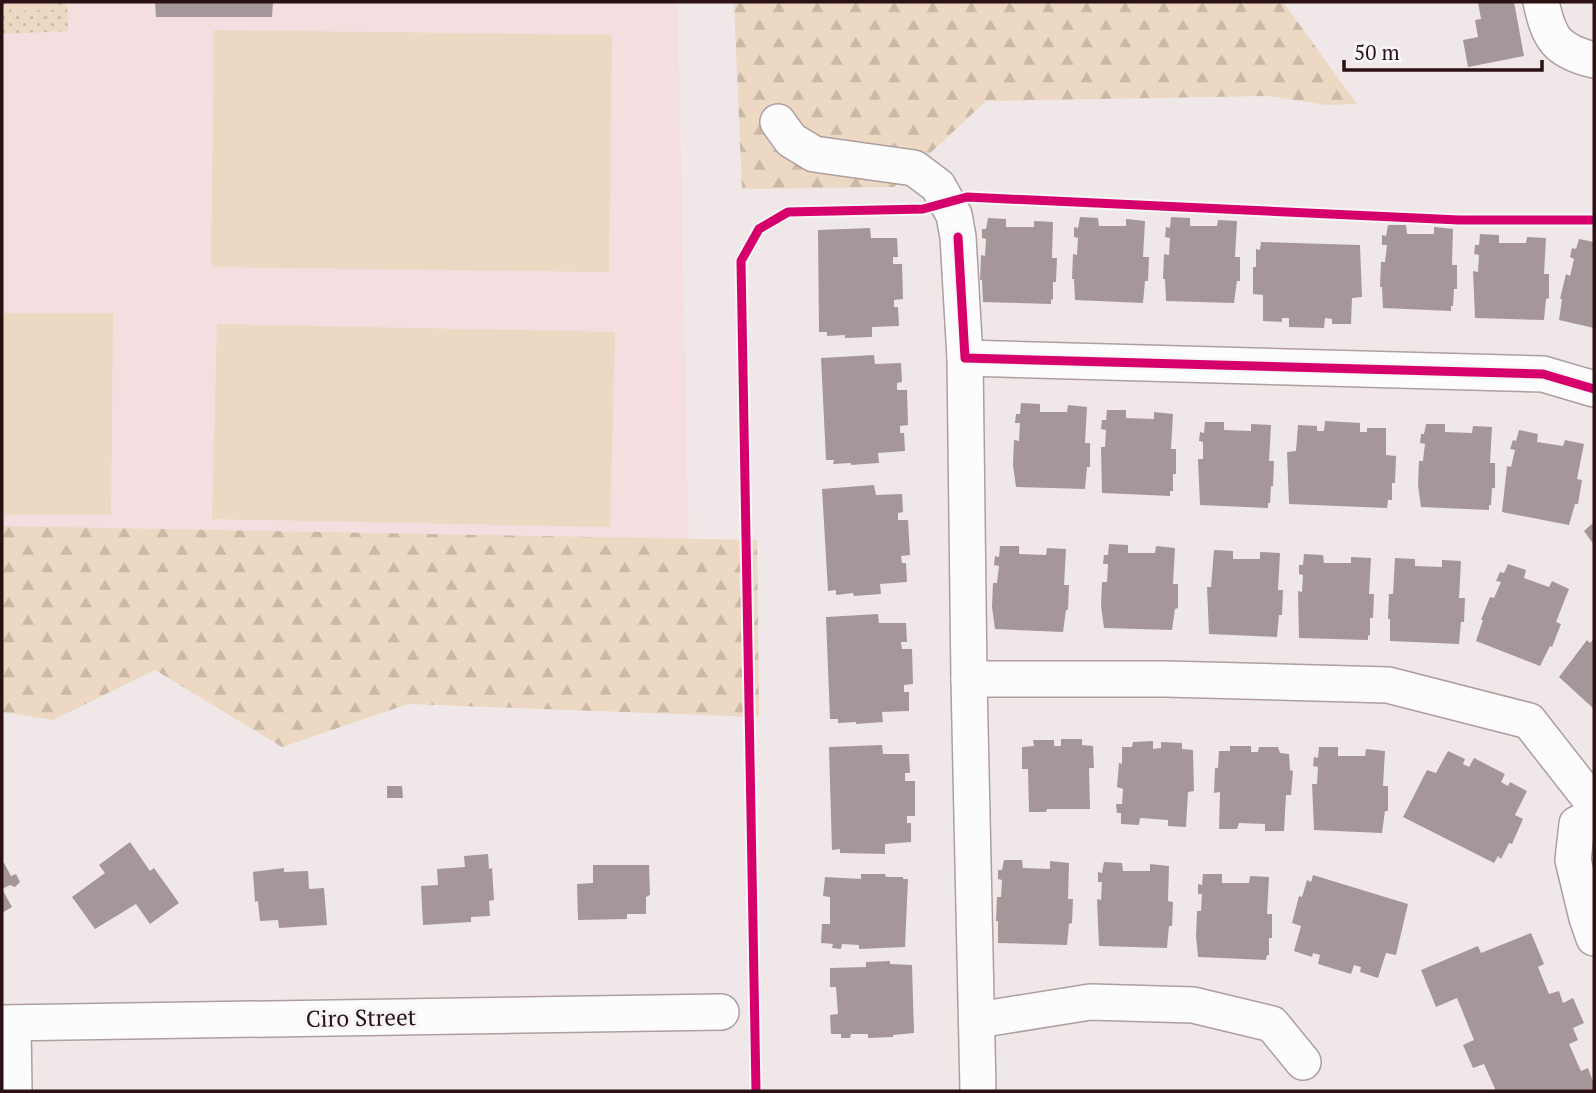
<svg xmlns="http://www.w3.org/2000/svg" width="1596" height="1093" font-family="'PT Serif',serif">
	<defs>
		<pattern id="forest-firs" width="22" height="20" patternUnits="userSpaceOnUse" patternTransform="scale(1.75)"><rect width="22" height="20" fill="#ecd8c3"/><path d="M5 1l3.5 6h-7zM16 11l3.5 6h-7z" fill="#cbb8a7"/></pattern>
		<pattern id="park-dots" width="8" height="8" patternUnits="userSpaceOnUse" patternTransform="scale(1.75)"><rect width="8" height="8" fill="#ecd8c3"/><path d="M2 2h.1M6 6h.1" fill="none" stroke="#cbb8a7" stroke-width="1.8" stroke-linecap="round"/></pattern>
	</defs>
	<rect width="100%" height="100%" fill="#f0e8e8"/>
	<!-- built -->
	<path fill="#f5dedf" d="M2 2H678L690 613 2 625Z"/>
	<!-- forest -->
	<g fill="url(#forest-firs)">
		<path d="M734 2H1283L1357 104 1326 105 1268 96 986 101 894 187 742 189Z"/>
		<path d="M2 526 757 540 759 717 408 704 282 747 155 670 53 720 2 712Z"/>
	</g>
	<!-- park -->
	<path fill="url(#park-dots)" d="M2 2H67L68 31 2 34Z"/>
	<!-- garden -->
	<g fill="#ecd8c3">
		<path d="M10 2H54V10L11 11Z"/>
		<path d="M214 30 612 35 609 272 211 267Z"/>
		<path d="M2 313H113L111 515H2Z"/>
		<path d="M217 324 615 332 610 527 212 519Z"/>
	</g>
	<!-- building -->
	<g fill="#a5969a">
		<path d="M155 2H273L272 17H156Z"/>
		<path d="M1478 2H1514L1524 56 1468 67 1463 40 1478 37 1475 20 1481 19Z"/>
		<path d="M1080 217 1098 218 1099 226H1126V219L1145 221 1143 257H1149L1148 281H1145L1143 303 1075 300 1074 279H1072L1073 254 1077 255 1078 238 1074 237V227L1078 228Z"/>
		<path d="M1171 217 1190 218V226H1217L1218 220 1237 221 1235 257H1240V281H1237L1234 303 1166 301 1165 279H1163L1164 254 1169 255 1170 238 1165 237 1166 227 1170 228Z"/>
		<path d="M988 218 1006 219V227H1034V221L1053 222 1052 258H1057L1056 282H1053V300L1051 299V304L983 302 982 280H980L981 255 985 256 986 239 982 238V229H986Z"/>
		<path d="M1388 225H1406L1407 234H1434V227L1453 229 1452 265H1457V289H1454L1453 306H1451V311L1383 308 1382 287H1380L1381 262H1385L1387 245H1382V235L1386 236Z"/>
		<path d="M870 228 871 238H897L898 257H893V264H902L903 299 894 300V307H898L899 326 872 327V337L845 338V335L827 336V332H819L818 230Z"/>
		<path d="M1480 234 1499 235V243H1526L1527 237 1546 238 1544 274H1549V298L1546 299 1544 320 1475 318 1473 271 1478 272 1479 255 1474 254 1475 245H1479Z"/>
		<path d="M1579 239 1594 242V328L1559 320 1562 299H1560L1566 274 1570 276 1574 259 1570 257 1572 248 1576 249Z"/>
		<path d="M1261 242 1360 245 1362 297 1352 298 1351 324H1332V319L1325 318 1324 328 1289 327V318H1282V322L1263 321V295L1253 294V267H1256V249L1260 250Z"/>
		<path d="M874 355 875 364 901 363 902 382 897 383V390H907L908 425 900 426V433H904L905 451 878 453 879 463 851 465V463L833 464 834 460H826L821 358Z"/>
		<path d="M1021 403 1040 404V412H1067L1068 405 1087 407 1085 443H1090V467H1087L1085 489 1016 487 1013 465 1014 440 1019 441 1020 423H1015L1016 414H1020Z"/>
		<path d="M1107 410H1126V418L1154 419V412L1173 414 1171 449H1176V474H1173V491H1170V496L1102 493 1101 447H1105L1106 430 1101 429 1102 420H1106Z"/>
		<path d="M1325 421 1360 423V432H1367V428H1386V455L1396 456 1395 483H1392V500H1388L1387 508 1289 504 1287 452 1296 451 1298 425 1317 426V431H1324Z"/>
		<path d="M1205 422H1224V430L1251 431V424L1271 425 1269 461H1274L1273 486H1271L1270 503H1268V508L1200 505 1198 459H1203V442L1199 441 1200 432 1204 433Z"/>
		<path d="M1426 424H1445V432L1472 433 1473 426 1492 427 1490 463H1495V488H1492L1491 505H1489V510L1421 507 1418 485 1419 461H1423L1425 444 1420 443 1421 434H1424Z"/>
		<path d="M1519 430 1538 434 1537 442 1563 446 1565 440 1584 444 1577 479 1582 480 1578 504H1575L1569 525 1502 512 1507 466 1511 467 1515 450 1510 449 1513 440 1516 441Z"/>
		<path d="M874 485 876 495 902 494 903 512 898 513V520H908L910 555 901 556 902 563H906L907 582 880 584 881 594 854 596 853 593 836 595V590L828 591 822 489Z"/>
		<path d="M1594 522V545L1584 531Z"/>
		<path d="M1109 544 1128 545V553H1155L1156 546 1175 548 1173 584H1178V608L1175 609 1172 630 1104 628 1101 606 1102 582H1107L1108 564H1103L1104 555H1108Z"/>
		<path d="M1000 546H1019V554L1046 555 1047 548 1066 549 1064 585H1069L1068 610H1066L1063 632 995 629 992 607 993 583H997L999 566 994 565 995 556 999 557Z"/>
		<path d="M1214 550 1233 551V559H1260V552L1280 553 1278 590H1283L1282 615H1279L1277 637 1209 634 1207 587H1211Z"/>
		<path d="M1304 554 1323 555 1324 563H1351V557L1371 558 1369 594H1374L1373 618H1370V636L1368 635V640L1299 638 1298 591 1302 592 1303 575 1299 574V565H1303Z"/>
		<path d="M1395 558 1415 559V566L1442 567V560L1461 561 1459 598H1465L1464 622H1461L1459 644 1390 641V619H1388L1389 594H1393Z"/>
		<path d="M1508 564 1526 570 1524 578 1549 587 1552 581 1569 589 1556 622 1561 624 1552 647 1550 646 1540 666 1476 641 1483 620H1481L1490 597 1494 598 1501 582 1496 581 1500 572 1504 573Z"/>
		<path d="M878 614 879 623H906L907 642H901L902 649H912L913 684 904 685V692H909V711L882 712 883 722 856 724V722L838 723V719H830L826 617Z"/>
		<path d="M1594 639V709L1559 677 1587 640 1590 643Z"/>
		<path d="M1061 739H1082V745L1093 746 1094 768H1089L1090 809H1047L1046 812H1029L1028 769H1022V747L1034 746 1033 740H1054V746H1061Z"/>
		<path d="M1153 741V749L1161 748V742L1182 743V749L1193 750 1194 791 1188 792 1186 827 1168 826V820L1140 818 1139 825 1121 824V813H1117L1116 804H1122L1123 789 1117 787 1119 763 1122 764V747H1132L1133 742Z"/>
		<path d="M882 745 883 754H909L910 773H905V781H915V816H907V823H911V842L885 844V854L840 853V849L832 850 829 747Z"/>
		<path d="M1230 746H1251V752H1258L1259 747H1278L1280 753 1289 754 1290 770 1293 771 1291 795H1286L1284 831H1265V824L1239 823 1237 829H1219L1220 792 1214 793 1215 768H1218L1219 751H1230Z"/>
		<path d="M1319 747H1338V756H1365L1366 749 1385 751 1383 786H1388V811H1385L1382 833 1314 830 1312 784H1317L1318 767 1313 766 1314 757 1318 758Z"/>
		<path d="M1448 751 1465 759 1463 764 1469 767 1474 758 1505 774 1501 782 1508 786 1510 782 1527 791 1515 815 1523 819 1512 844 1509 843 1501 859 1498 856 1494 863 1403 817 1427 770 1436 773Z"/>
		<path d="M387 786H402L403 798H387Z"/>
		<path d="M130 842 150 871 154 868 179 903 150 924 136 904 95 929 72 897 105 873 99 865Z"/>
		<path d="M488 854 489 869 492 868 494 900 489 901 490 916 471 917V922L423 925 421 886 438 885 437 869 465 867 464 856Z"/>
		<path d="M1004 860H1022L1023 868 1050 869V861L1069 863 1068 899H1073L1072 923 1069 924 1067 945 998 943V921H996L997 897H1001L1002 880 998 879V870H1002Z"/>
		<path d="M1104 862 1122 863 1123 871H1150V864L1169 866 1168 901 1173 902 1172 926H1169L1167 948 1099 946 1097 899 1101 900 1102 882H1098V872L1102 873Z"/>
		<path d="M4 863 11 876 16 874 20 882 15 887 10 885 2 889 12 907 2 913V864Z"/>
		<path d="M593 865H649L650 895 646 897V914H627V919L578 920 577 884 593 883Z"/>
		<path d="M284 868V872L308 871 309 889 324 888 327 925 279 928 278 920 260 921 258 901 255 902 253 872Z"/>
		<path d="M861 874H885L886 877H903V879H908L905 947 859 949V945L842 944 841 949 832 948 833 944 821 943 822 924H830V897L823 896 825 877 861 879Z"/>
		<path d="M1203 874H1222V883H1249L1250 876 1269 877 1267 914H1272V938H1269V955H1267L1266 960 1198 957 1196 936 1197 911H1201L1202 894H1198V884L1202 885Z"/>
		<path d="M1313 875 1408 904 1396 955 1386 953 1378 978 1360 972 1361 967 1354 965 1351 974 1318 964 1320 955 1313 953 1312 957 1294 951 1301 926 1292 923 1299 896 1302 897 1307 880 1311 882Z"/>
		<path d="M1531 933 1544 964 1538 967 1549 994 1559 991 1563 1003 1573 998 1584 1023 1573 1028 1578 1040 1569 1044 1581 1071 1588 1068 1594 1084V1091H1496L1484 1064 1473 1068 1463 1045 1474 1040 1457 998 1436 1007 1421 970 1478 946 1481 953Z"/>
		<path d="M890 961V964L912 965 914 1033 893 1035V1037L868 1038V1034H851L850 1038H841V1034H831L830 1015 838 1014 836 987H830V968L866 967V962Z"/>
	</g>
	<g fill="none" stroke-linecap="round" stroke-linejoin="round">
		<!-- minor casing -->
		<g stroke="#ae9e9f" stroke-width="38">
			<g id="minor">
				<path d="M1541 2C1549 38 1556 51 1594 60"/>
				<path d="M778 122 791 140 814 154 914 168 938 186 954 215 958 237 965 358 1543 374 1594 389"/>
				<path d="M965 358 969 679 978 1091"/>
				<path d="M969 679H1166L1388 685 1529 721 1594 804"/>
				<path d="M1594 816 1577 824 1573 860 1587 918 1594 938"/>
				<path d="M978 1020 1090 1002 1193 1005 1272 1024 1303 1062"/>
				<path d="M2 1023 721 1012"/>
				<path d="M13 1023 14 1091"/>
			</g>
		</g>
		<!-- minor -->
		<use href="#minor" stroke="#fdfcfc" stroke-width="35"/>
		<!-- cycleway casing -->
		<g stroke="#f6f6f6" stroke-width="13">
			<g id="cycleway">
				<path d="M958 237 965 358 1543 374 1594 389"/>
				<path d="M756 1091 741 261 759 229 788 212 923 209 967 197 1459 220H1594"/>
			</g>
		</g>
		<!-- cycleway -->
		<use href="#cycleway" stroke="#d6006c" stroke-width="9"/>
	</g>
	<g text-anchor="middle" stroke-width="7" stroke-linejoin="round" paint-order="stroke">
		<!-- street labels -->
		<g font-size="23" fill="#2b1014" stroke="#f6f6f6">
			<text transform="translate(361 1018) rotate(-1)" y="8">Ciro Street</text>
		</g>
	</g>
	<!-- border -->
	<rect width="1596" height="1093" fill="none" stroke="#2b1014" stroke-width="7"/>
	<!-- scale -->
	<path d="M1344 60v10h198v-10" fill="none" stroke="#2b1014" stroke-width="3.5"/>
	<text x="1354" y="60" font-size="21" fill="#2b1014" stroke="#f6f6f6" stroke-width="5" paint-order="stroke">50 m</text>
</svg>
